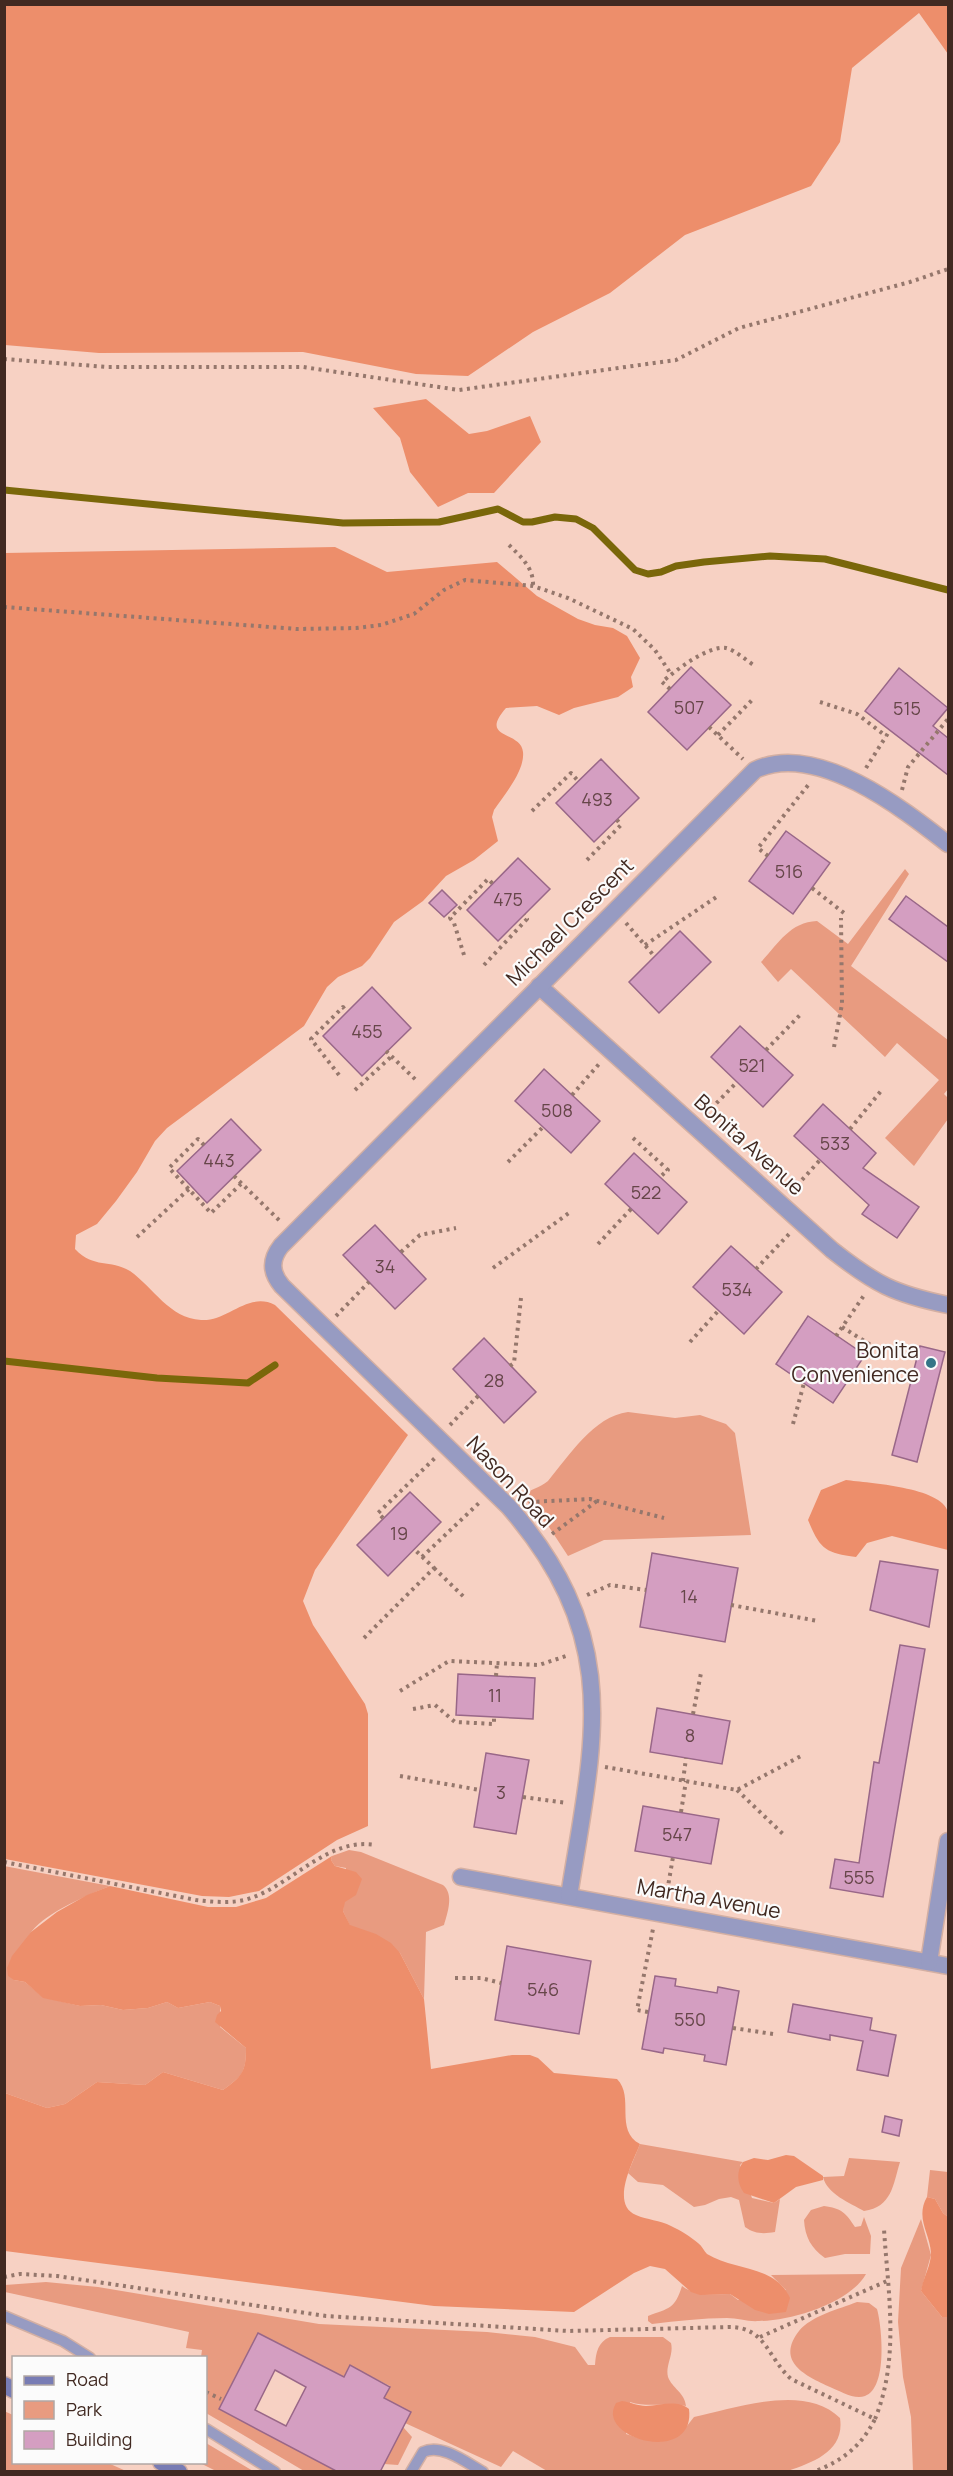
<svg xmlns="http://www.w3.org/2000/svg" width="953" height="2476" font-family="Manrope,sans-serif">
	<rect width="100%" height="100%" fill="#f7d1c3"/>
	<!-- green -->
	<g fill="#e89b80">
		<path d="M905 869 909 874 851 966 948 1040V1089L944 1094 948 1098V1119L914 1166 885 1138 939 1080 897 1043 885 1057 791 969 778 982 761 962C778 944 790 922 817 921L848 944Z"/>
		<path d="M628 1412 675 1418 700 1415 726 1424 735 1433 751 1535 604 1540 568 1556 549 1527 522 1496C530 1489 540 1488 548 1481 568 1457 594 1416 628 1412Z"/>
		<path d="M349 1850 361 1852 443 1885C454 1894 448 1912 444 1925L426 1932 424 1999 400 1953 361 1930 350 1926 343 1911 346 1868 335 1866 331 1860 332 1856Z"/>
		<path d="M4 1866 110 1886C88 1895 47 1912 32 1931 24 1940 19 1968 14 1980L25 1982 43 1997 80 2006 101 2005 123 2010 148 2008 167 2002 178 2008 210 2002 220 2006V2027L246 2048C246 2073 242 2076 223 2090L163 2072 145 2085 97 2082 65 2104 47 2108 5 2093Z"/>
		<path d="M640 2144 743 2162 740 2165 752 2198 774 2203 780 2199 775 2232C763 2234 755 2234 745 2227L739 2200 731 2197 719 2199 705 2205 694 2207 663 2185 638 2182 628 2173Z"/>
		<path d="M849 2158 900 2162C893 2185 892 2207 864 2211 850 2203 827 2194 823 2177L844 2176Z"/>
		<path d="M930 2170 948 2172V2217L943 2213 935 2199 927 2197Z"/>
		<path d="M824 2206C841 2208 846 2213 855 2227L861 2226 864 2217 871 2236 870 2254H845L825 2258C811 2248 805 2237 804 2220L811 2210Z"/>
		<path d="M921 2219 931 2255 921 2291 942 2317H948V2471L913 2472 911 2417 903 2377 898 2322 901 2268Z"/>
		<path d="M866 2274C850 2303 791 2321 759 2321 748 2322 738 2318 727 2318 702 2318 677 2321 652 2324L648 2321V2316C669 2308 675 2309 682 2286 697 2297 712 2294 730 2294L738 2300 786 2290 771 2275Z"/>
		<path d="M46 2282 98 2287 319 2324 487 2332 535 2337 575 2347 588 2365H595C596 2352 598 2342 610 2337H663L671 2343C674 2355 665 2365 668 2377 672 2388 685 2393 686 2406 666 2402 648 2408 630 2402L626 2434 639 2438 683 2431 694 2417C737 2408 805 2383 840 2418 845 2451 814 2462 788 2471H547L513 2451 501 2467 405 2423 384 2398 390 2386 350 2366 344 2377 258 2333 219 2409 338 2471H304L206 2413V2358L201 2357 202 2350 186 2348 189 2332 5 2292V2285Z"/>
		<path d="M857 2302 869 2303 877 2309C882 2327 888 2388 865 2396 854 2400 840 2391 830 2387 806 2376 775 2362 799 2331 811 2316 839 2309 857 2302Z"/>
		<path d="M4 2411 13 2415 14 2462 108 2463 126 2471H5Z"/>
		<path d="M403 2427 412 2437 398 2465 384 2464Z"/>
		<path d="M206 2443 253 2471H216L200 2463 206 2462Z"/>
	</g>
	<!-- forest -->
	<g fill="#ed8e6b">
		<path d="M4 5H948V54L919 13 852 68 840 142 811 186 685 235 610 293 533 332 468 376 416 374 303 352 99 353 5 345Z"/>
		<path d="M426 399 469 434 487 431 530 416 541 442 494 493H468L438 507 410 472 400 438 373 408Z"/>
		<path d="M335 547 387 572 497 562 537 596 578 619 595 625 613 628 627 636 640 658 631 677 633 687 618 697 574 708 559 715 537 706 506 708C478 740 521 730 523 752 525 771 504 795 494 810L492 817 498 841 474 860 446 876 423 901 394 922 370 958 362 966 338 977 327 987 304 1026 167 1128 155 1141 137 1172 116 1201 97 1224 76 1235 75 1249C94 1269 110 1259 130 1271 154 1288 169 1318 201 1320 227 1322 248 1291 275 1305L408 1435 315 1570 303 1601 313 1625 365 1704 368 1714V1826L337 1840 259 1891 229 1897 202 1896 5 1859V553Z"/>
		<path d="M846 1480C868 1483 942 1487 948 1512 951 1523 949 1538 948 1550L892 1536 867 1543 856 1557C825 1553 820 1549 808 1520L821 1490Z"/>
		<path d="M332 1856 331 1860 335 1866 356 1872 362 1879 356 1895 345 1902 343 1911 350 1925 376 1934 391 1943 400 1953 424 1999 431 2069 512 2055H530L538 2058 554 2073 617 2079C635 2097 614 2130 640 2144 633 2162 610 2204 636 2215 647 2220 660 2220 671 2226 680 2230 691 2237 698 2243 702 2246 704 2251 707 2254 735 2271 775 2265 790 2298L786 2312 769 2314 755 2310 730 2294 700 2295 691 2292 665 2269 650 2266 634 2273 574 2312 434 2306 5 2251V2093L47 2108 65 2104 97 2082 145 2085 163 2072 223 2090C242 2076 246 2072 246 2048L215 2022 217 2015 221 2011 220 2006 210 2002 178 2008 167 2002 148 2008 123 2010 101 2005 80 2006 43 1998 25 1982 14 1980 8 1976 7 1968 12 1956 31 1932 57 1912 87 1895 110 1886 208 1907H236L266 1898Z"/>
		<path d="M786 2155 794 2156 823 2176V2180L796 2187 774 2203 744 2193C737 2183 736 2172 743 2162L754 2158 768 2160Z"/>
		<path d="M927 2197 935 2199 943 2213 948 2217V2317H942L921 2291C923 2278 931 2266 931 2253 930 2233 915 2218 927 2197Z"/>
		<path d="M622 2401C630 2402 638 2406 646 2406 660 2406 676 2399 689 2409 696 2466 594 2439 616 2403Z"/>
	</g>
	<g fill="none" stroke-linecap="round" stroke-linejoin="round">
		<!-- stream -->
		<g stroke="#7a670a" stroke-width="7">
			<path d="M4 490 343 523 439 522 498 509 523 522H532L555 517 576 519 593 528 635 570 648 574 661 572 676 566 704 562 770 556 825 559 948 590"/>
			<path d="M4 1361 157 1378 248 1383 275 1365"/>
		</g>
	</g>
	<!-- building -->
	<g fill="#d49ec1" stroke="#996788" stroke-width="1.5" fill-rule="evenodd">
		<path d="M691 667 731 705 687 750 648 712Z"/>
		<path d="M899 668 948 708 933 726 948 738V775L865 711Z"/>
		<path d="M601 759 639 798 594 842 556 803Z"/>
		<path d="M786 831 830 863 793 914 749 881Z"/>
		<path d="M518 858 550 889 498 941 467 910Z"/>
		<path d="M442 890 457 905 444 917 429 903Z"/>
		<path d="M906 896 948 927V962L889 919Z"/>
		<path d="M680 931 711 962 659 1013 629 982Z"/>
		<path d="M372 987 411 1028 362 1076 323 1036Z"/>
		<path d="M740 1026 793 1075 763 1107 711 1057Z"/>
		<path d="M544 1069 600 1121 571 1153 515 1101Z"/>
		<path d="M823 1104 876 1153 863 1168 919 1207 897 1238 862 1214 869 1205 794 1136Z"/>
		<path d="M231 1119 261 1150 207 1203 177 1171Z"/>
		<path d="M634 1153 687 1202 658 1234 605 1184Z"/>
		<path d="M375 1225 426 1279 395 1309 343 1255Z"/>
		<path d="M731 1246 782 1292 744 1334 693 1287Z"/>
		<path d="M808 1316 865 1355 833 1403 776 1364Z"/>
		<path d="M484 1338 536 1392 504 1423 453 1369Z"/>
		<path d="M920 1346 945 1352 917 1462 892 1455Z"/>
		<path d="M410 1492 441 1522 388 1576 357 1545Z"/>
		<path d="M652 1553 738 1568 725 1642 640 1627Z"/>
		<path d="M880 1561 938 1570 929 1627 870 1610Z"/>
		<path d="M900 1645 925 1649 883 1897 830 1888 835 1859 859 1863 874 1762 879 1763Z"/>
		<path d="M458 1674 535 1678 533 1719 456 1715Z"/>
		<path d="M657 1708 730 1721 722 1764 650 1752Z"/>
		<path d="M486 1753 529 1760 516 1834 474 1827Z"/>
		<path d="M643 1806 719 1819 711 1864 635 1851Z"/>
		<path d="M507 1946 591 1961 579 2034 495 2020Z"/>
		<path d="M655 1976 676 1979 675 1986 717 1993 718 1987 739 1991 726 2065 704 2061 705 2055 664 2048 663 2053 642 2049Z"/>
		<path d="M793 2004 872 2018 870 2030 896 2035 888 2076 857 2070 863 2041 830 2035V2040L788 2032Z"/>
		<path d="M885 2116 902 2120 899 2136 882 2132Z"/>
		<path d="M258 2333 344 2377 350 2365 390 2387 384 2398 411 2412 380 2472H338L219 2409ZM275 2370 306 2387 286 2426 255 2410Z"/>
	</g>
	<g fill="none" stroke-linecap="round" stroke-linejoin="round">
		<!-- service casing -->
		<g stroke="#d3afa3" stroke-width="13">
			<g id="service">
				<path d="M4 2316 63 2341 90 2358"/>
				<path d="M206 2429 275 2472"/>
				<path d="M411 2472 423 2452C442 2443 467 2463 483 2472"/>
			</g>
		</g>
		<!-- minor casing -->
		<g stroke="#d3afa3" stroke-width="19">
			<g id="minor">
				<path d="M539 986 832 1250C875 1284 894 1294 948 1305"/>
				<path d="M461 1877 948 1966"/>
				<path d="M569 1896C594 1739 624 1640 509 1507L282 1286C271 1273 270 1260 281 1246L755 770C816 741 902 808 948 844"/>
				<path d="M929 1962 948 1841"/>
			</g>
		</g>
		<!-- secondary casing -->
		<g stroke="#d3afa3" stroke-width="19">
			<g id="secondary">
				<path d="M4 2385 14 2390"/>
				<path d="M161 2462 179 2472"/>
			</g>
		</g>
		<!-- path -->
		<g stroke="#95776c" stroke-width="4" stroke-dasharray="3 4.5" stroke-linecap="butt">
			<path d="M4 359 108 367H303L459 390 676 360 739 328 910 282 948 269"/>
			<path d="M509 545C521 557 534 568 533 586"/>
			<path d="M4 607 297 629 356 628 381 625 414 614 444 590 465 580 533 586 568 598 633 629 655 650 671 674"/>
			<path d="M670 689 662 682C675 671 708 645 726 648 735 650 747 661 755 666"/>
			<path d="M820 702 857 714 886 736"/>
			<path d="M709 727 743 759"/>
			<path d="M718 735 753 699"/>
			<path d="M866 768 890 730"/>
			<path d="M902 790 908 767 948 719"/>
			<path d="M532 811 571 773 578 781"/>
			<path d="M768 856 758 848 809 784"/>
			<path d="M587 860 621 825 617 820"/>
			<path d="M812 888 844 913"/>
			<path d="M626 923 655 957"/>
			<path d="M645 945 718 896"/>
			<path d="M464 955 454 923 450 918 488 879 493 884"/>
			<path d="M484 965 527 919 524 915"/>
			<path d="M834 1047 842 1004 841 918"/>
			<path d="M766 1050 800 1015"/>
			<path d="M386 1051 418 1082"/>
			<path d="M339 1075 311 1039 343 1007 347 1012"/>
			<path d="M355 1090 392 1056"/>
			<path d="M572 1095 599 1064"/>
			<path d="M706 1114 737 1082"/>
			<path d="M850 1129 881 1091"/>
			<path d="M633 1138 668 1170 660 1177"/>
			<path d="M204 1145 198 1139 169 1168 211 1213 241 1184"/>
			<path d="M508 1162 543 1127"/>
			<path d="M234 1176 281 1222"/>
			<path d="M792 1191 820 1160"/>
			<path d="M137 1237 189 1189"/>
			<path d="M598 1244 631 1209"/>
			<path d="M401 1252 420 1235 456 1228"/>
			<path d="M493 1268 569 1213"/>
			<path d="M756 1269 789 1234"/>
			<path d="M336 1316 369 1282"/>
			<path d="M842 1327 885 1354"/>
			<path d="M836 1336 865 1294"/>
			<path d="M690 1342 719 1310"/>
			<path d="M510 1366 514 1363 521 1298"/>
			<path d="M793 1424 804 1383"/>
			<path d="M450 1425 478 1396"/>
			<path d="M529 1502 590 1499 664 1518"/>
			<path d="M383 1518 378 1513 435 1458"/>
			<path d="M552 1534 597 1501"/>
			<path d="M422 1557 480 1502"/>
			<path d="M434 1568 466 1599"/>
			<path d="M587 1595 610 1585 646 1590"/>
			<path d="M731 1605 818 1621"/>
			<path d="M364 1638 434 1568 414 1549"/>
			<path d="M496 1676 497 1663"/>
			<path d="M400 1691 449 1661 539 1665 569 1655"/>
			<path d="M413 1709 435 1705 455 1722 494 1724V1717"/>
			<path d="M693 1714 701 1673"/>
			<path d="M605 1767 737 1790 801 1756"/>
			<path d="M400 1776 480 1790"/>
			<path d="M683 1781 686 1758"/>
			<path d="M737 1790 784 1835"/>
			<path d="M523 1797 567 1803"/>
			<path d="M681 1812 686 1781"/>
			<path d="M4 1862 196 1900C214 1902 234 1904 251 1898 294 1883 328 1837 376 1845"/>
			<path d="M666 1898 673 1857"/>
			<path d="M455 1978H481L501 1983"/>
			<path d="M648 2012 637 2010 653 1929"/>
			<path d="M733 2028 773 2034"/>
			<path d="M4 2277 20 2274 57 2276 326 2316 568 2331 729 2327C766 2327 767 2357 791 2379L875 2419C861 2447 842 2461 813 2472"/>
			<path d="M760 2337 887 2281"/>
			<path d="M206 2392 221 2399"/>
			<path d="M875 2419C900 2358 888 2293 884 2229"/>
		</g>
		<!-- service -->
		<use href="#service" stroke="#979bc2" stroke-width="10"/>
		<!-- minor -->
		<use href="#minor" stroke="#979bc2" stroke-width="16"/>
		<!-- secondary -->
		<use href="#secondary" stroke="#787cb4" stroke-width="16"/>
	</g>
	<!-- markers -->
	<circle fill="#357588" stroke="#fbfbfb" stroke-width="2" cx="931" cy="1363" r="6"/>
	<g text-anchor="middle" stroke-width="4.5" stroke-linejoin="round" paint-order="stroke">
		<!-- number labels -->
		<g font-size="18" fill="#664649">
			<text x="689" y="714">507</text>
			<text x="907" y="715">515</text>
			<text x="597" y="806">493</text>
			<text x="789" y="878">516</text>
			<text x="508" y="906">475</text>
			<text x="367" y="1038">455</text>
			<text x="752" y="1072">521</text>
			<text x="557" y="1117">508</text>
			<text x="835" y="1150">533</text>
			<text x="219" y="1167">443</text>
			<text x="646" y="1199">522</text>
			<text x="385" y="1273">34</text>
			<text x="737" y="1296">534</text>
			<text x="494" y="1387">28</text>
			<text x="399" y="1540">19</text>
			<text x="689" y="1603">14</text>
			<text x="495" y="1702">11</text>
			<text x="690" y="1742">8</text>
			<text x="501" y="1799">3</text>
			<text x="677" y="1841">547</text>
			<text x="859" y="1884">555</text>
			<text x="543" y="1996">546</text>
			<text x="690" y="2026">550</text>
		</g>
		<!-- street labels -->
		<g font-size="21" fill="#412921" stroke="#fbfbfb">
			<text transform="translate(570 922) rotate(-45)" y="7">Michael Crescent</text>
			<text transform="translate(749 1145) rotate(42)" y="7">Bonita Avenue</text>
			<text transform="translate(510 1482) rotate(47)" y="7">Nason Road</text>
			<text transform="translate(709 1899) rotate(10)" y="7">Martha Avenue</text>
		</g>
		<!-- poi labels -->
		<g font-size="21" fill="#412921" stroke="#fbfbfb" text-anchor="end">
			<text x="919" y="1358">Bonita<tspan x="919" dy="24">Convenience</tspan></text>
		</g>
	</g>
	<!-- border -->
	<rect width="953" height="2476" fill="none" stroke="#412921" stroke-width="12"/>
	<!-- legend -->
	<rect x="12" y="2356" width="195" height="108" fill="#fbfbfb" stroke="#b1a7a4" stroke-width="1.5"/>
	<rect x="24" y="2376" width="30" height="9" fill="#787cb4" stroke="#b1a7a4" stroke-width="1.5"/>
	<text x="66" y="2386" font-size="18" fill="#412921">Road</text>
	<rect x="24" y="2401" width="30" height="18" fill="#e89b80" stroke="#b1a7a4" stroke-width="1.5"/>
	<text x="66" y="2416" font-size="18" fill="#412921">Park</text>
	<rect x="24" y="2431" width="30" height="18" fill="#d49ec1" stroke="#b1a7a4" stroke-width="1.5"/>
	<text x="66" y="2446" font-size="18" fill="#412921">Building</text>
</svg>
